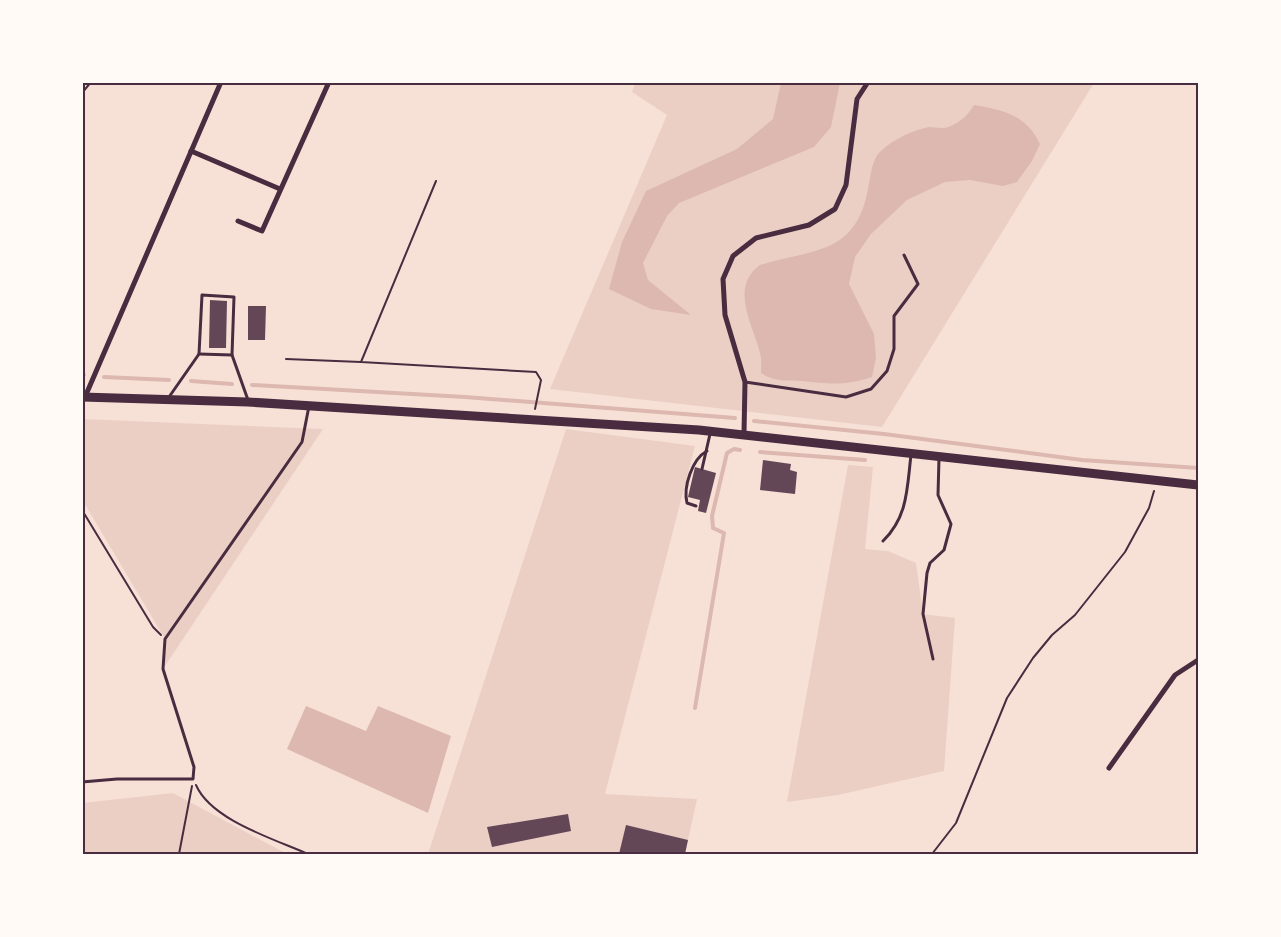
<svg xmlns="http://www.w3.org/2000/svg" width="1281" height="937" font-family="'Noto Serif',serif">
	<rect width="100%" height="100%" fill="#f7e1d7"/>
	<!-- green -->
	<g fill="#ebcfc5">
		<path d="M635 83H1094L882 427 550 389 667 115 632 92Z"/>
		<path d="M82 419 323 429 163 669 165 639 83 501Z"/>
		<path d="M566 429 695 446 605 794 697 799 685 854H428Z"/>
		<path d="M848 465 873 467 865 549 888 551 916 563 923 614 955 618 944 771 838 795 787 802Z"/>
		<path d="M173 793 287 854H83L82 803Z"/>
	</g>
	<!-- water -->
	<g fill="#dcb8b0">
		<path d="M781 83H840L831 127 814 147 679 203 667 216 643 263 648 280 691 315 651 309 609 289 622 242 646 191 737 149 773 119Z"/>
		<path d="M974 105C1004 110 1026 115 1040 144L1032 161 1017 182 1003 186 970 180 945 182 907 200 871 234 855 257 849 284 874 334 876 358 872 377C845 386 830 384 802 381 786 380 775 382 761 373 761 366 762 359 760 353 753 325 729 287 760 265 813 249 856 255 868 189 871 176 871 159 882 150 894 139 913 130 929 127 935 127 943 129 948 127 959 124 969 114 974 105Z"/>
		<path d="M306 706 366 731 378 706 451 736 428 813 287 749Z"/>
	</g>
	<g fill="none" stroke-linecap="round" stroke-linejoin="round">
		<!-- stream -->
		<g stroke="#dcb8b0" stroke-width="4">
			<path d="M82 375H84"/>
			<path d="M104 377 169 380"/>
			<path d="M191 381 232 384"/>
			<path d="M252 385 465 397 735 418"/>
			<path d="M754 421 884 434 1082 460 1198 468"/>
			<path d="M760 452 865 460"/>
			<path d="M695 708 724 533 713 528 712 516 727 453 734 449 740 450"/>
		</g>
	</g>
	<!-- building -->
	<g fill="#644757">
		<path d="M210 300 227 301 226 348H209Z"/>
		<path d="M248 306H266L265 340H248Z"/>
		<path d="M763 460 791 464 790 470 797 472 795 494 760 490Z"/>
		<path d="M695 467 716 473 706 513 698 511 700 500 688 497Z"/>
		<path d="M568 814 571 831 492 847 487 827Z"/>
		<path d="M626 825 688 840 685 854H619Z"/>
	</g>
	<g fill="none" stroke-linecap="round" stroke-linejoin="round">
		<!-- path -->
		<g stroke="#4a2c40" stroke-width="2">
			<path d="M82 93 91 82"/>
			<path d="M436 181 361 362 536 372 541 380 535 409"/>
			<path d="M286 359 361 362"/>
			<path d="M82 510 153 627 161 635"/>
			<path d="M196 785C211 820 274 839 308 854"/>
			<path d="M179 854 192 786"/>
			<path d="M932 854 956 823 1007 698 1033 658 1052 635 1075 615 1125 552 1149 508 1154 491"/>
		</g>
		<!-- service -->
		<g stroke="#4a2c40" stroke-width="3">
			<path d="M199 354 232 355"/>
			<path d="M745 382 846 397 871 389 887 371 894 349V316L918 284 904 255"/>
			<path d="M169 397 199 354 202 295 234 297 232 355 248 400"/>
			<path d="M702 469 710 434"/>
			<path d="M696 506 687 503C683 487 692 459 707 451"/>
			<path d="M883 541C908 517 907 488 911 455"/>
			<path d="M933 659 923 614 927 573 930 563 944 550 951 524 938 495 939 458"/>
			<path d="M82 782 117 779H193L194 767 163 669 165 639 302 442 309 406"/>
		</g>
		<!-- minor -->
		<g stroke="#4a2c40" stroke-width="5">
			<path d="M191 151 280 189"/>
			<path d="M238 221 262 231 329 82"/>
			<path d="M85 397 221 82"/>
			<path d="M744 433 745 382 725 315 723 279 733 256 756 238 809 225 835 209 846 185 857 99 868 82"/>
			<path d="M1109 768 1175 675 1198 660"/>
		</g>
		<!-- tertiary -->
		<path stroke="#4a2c40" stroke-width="9" d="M82 397 248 402 699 430 1198 485"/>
	</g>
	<!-- border -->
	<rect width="1281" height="937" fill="none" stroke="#fffaf5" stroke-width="168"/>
	<rect x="84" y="84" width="1113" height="769" fill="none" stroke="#4a2c40" stroke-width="2"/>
</svg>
